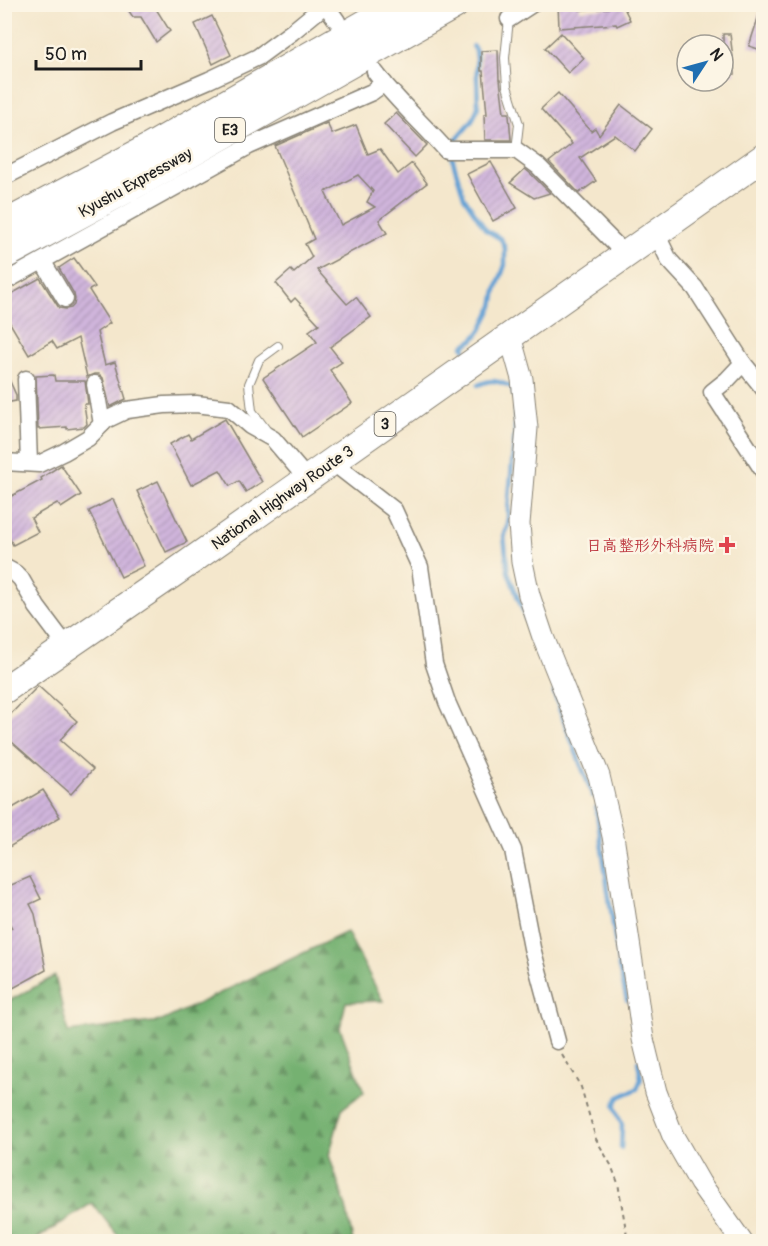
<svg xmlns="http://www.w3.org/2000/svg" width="768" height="1246" font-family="Pangolin,'Klee One',sans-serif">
	<defs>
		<pattern id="forest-firs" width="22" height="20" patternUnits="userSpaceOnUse" patternTransform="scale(1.5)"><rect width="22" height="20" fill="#75b171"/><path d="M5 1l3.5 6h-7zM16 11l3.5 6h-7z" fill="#5f8f5c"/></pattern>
		<pattern id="building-hatch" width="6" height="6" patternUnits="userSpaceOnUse" patternTransform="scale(1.5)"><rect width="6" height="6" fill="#d0b5dc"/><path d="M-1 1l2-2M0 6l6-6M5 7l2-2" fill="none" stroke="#b29bbc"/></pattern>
	</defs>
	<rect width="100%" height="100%" fill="#fcf5e5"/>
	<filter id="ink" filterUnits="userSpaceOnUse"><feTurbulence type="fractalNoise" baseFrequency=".0167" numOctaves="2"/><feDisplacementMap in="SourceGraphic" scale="12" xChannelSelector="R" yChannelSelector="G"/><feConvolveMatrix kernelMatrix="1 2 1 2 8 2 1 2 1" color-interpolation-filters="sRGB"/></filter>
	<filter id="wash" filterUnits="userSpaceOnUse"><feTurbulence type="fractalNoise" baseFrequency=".008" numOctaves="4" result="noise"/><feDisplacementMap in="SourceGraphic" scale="24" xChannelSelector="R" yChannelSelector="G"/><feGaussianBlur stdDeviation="1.35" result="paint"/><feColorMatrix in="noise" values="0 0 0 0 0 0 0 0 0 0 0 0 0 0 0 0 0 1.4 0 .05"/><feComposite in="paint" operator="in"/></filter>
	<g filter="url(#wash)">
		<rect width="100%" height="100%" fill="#f4e7cc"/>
		<!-- forest -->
		<path fill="url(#forest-firs)" stroke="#486646" stroke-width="1.5" d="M347 932 383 1001 346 1002 340 1028 364 1092 342 1109 329 1155 346 1207 353 1241H122L92 1203 34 1241H5V1003L55 976 68 1032 162 1021Z"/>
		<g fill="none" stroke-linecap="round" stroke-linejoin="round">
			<!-- stream -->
			<g stroke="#62a0d4" stroke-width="4.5">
				<path d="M453 145 454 142 472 121 478 107 476 51 473 46"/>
				<path d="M453 154V161L464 197 486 230 501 239 505 248V265L496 290 493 306 481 330 474 339 463 346 465 350"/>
				<path d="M478 385C493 378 497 381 512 387L514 396"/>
				<path d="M515 410V430L508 509V524L504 536 508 572 526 619"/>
				<path d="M554 692 560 711 593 796"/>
				<path d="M596 807 619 967 627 1000"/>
				<path d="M621 1148 622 1125 614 1105 619 1097 637 1089 641 1079 638 1061"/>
			</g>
		</g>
		<g id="blocks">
			<!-- building -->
			<g fill="url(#building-hatch)" fill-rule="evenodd">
				<path d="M124 4H153L170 31 156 42 141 17H133Z"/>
				<path d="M558 4H580V10L608 8 606 4H622L630 20 617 26 616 24 559 28Z"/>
				<path d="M761 9H764V51L749 46Z"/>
				<path d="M212 16 231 55 213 64 195 24Z"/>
				<path d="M561 33 584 58 568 73 545 48Z"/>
				<path d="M723 34H730L735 74 723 75Z"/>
				<path d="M498 50 499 80H500L504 113H509V115L511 140H485L484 114H487L483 71H481V51Z"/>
				<path d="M558 93 591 131 595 128 599 135 621 105 652 129 635 151 615 135 580 158 596 181 579 193 549 162 572 144 541 109Z"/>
				<path d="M396 113 427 145 415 157 384 124Z"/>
				<path d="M327 123 332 134 356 125 368 154 380 149 398 174 412 163 427 183 379 220 387 233 317 270 347 304 356 297 371 317 330 347 342 362 330 370 352 403 302 437 263 378 317 342 309 331 319 324 295 298 291 302 276 283 291 270 294 273 312 257 305 244 314 239 275 146ZM358 175 373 191 367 202 375 207 341 225 325 192Z"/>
				<path d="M491 162 517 208 493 221 467 174Z"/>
				<path d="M525 169 531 174 550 193 534 198 510 183Z"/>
				<path d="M74 258 95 287 89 290 110 323 97 332 105 365 115 362 126 399 110 407 103 378 99 374H94L87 377 78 338 57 349 52 341 29 355 10 323 4 327V298L40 278 59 308 66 309 71 308 74 305 75 299 74 294 59 268Z"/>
				<path d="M4 368 16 395V401L4 403Z"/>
				<path d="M54 375 55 381H85L88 404H84L87 424 84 427 67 429V427L38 429 36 376Z"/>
				<path d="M225 419 262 482 246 492 239 481 230 486 220 470 191 485 170 444 188 434 191 439Z"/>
				<path d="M61 465 81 495 61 508 57 503 31 518 38 532 13 545 4 528V500L42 480 41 478Z"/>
				<path d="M158 481 187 542 166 552 137 491Z"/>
				<path d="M113 499 144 566 121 577 89 511Z"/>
				<path d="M38 686 77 721 60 740 93 769 71 794 4 735V721Z"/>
				<path d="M43 790 60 817 4 850V813Z"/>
				<path d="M30 877 41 899 30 904 35 914 46 970 4 993V931L12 928 4 913V888Z"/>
			</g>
		</g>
	</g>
	<g filter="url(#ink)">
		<use href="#blocks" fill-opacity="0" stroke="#888274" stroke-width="1.5"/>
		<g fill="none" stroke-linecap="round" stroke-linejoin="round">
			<!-- service casing -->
			<g stroke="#888274" stroke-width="10">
				<g id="service">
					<path d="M509 19 505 58 507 86 519 124 516 150"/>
					<path d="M267 431 252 411 249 384 259 360 278 346"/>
				</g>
			</g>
			<!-- minor casing -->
			<g stroke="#888274" stroke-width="19">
				<g id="minor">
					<path d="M325 4 337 21"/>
					<path d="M509 19 532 4"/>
					<path d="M375 72C396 100 423 124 446 150H516L538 166 625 254"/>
					<path d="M4 177 112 122 209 80 258 57 292 32 326 4"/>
					<path d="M656 233 669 260 695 288 743 363 727 380 712 392 764 472"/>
					<path d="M43 262 65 299"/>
					<path d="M4 282 249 146 372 92 384 83"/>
					<path d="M743 363 764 389"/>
					<path d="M26 379 29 463"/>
					<path d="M95 384 102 424"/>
					<path d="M331 461 394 510 420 567 434 664 447 702 513 850 532 948 557 1041"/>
					<path d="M4 462 39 464 64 452 88 438 106 420 127 410 164 405 196 404 229 408 250 426 273 439 307 479"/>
					<path d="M4 567 15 573 21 579 37 607 67 647"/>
				</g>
			</g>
			<!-- tertiary casing -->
			<g stroke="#888274" stroke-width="23">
				<path id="tertiary" d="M510 336 522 379 527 428 519 524 522 562 529 595 543 637 599 776 613 836 635 982 643 1039 656 1092 673 1136 700 1183 742 1242"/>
			</g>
			<!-- trunk casing -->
			<g stroke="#888274" stroke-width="29">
				<path id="trunk" d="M4 690 177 571 764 157"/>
			</g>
			<!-- motorway casing -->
			<g stroke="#888274" stroke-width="32">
				<g id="motorway">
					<path d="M4 226 151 148 402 4"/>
					<path d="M4 254 143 179 454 4"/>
				</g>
			</g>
			<!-- path -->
			<path stroke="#888274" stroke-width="2" stroke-dasharray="4.5 4.5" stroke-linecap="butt" d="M562 1055 581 1087 596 1139 611 1165 618 1183 628 1242"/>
			<!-- service -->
			<use href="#service" stroke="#fff" stroke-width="8"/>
			<!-- minor -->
			<use href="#minor" stroke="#fff" stroke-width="16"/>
			<!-- tertiary -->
			<use href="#tertiary" stroke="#fff" stroke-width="21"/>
			<!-- trunk -->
			<use href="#trunk" stroke="#fff" stroke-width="27"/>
			<!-- motorway -->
			<use href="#motorway" stroke="#fff" stroke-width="30"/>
		</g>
	</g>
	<!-- markers -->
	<path fill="#e0444e" stroke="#fcf5e5" stroke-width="2" d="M724 536h6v6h6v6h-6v6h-6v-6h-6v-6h6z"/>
	<g text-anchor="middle" stroke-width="5" stroke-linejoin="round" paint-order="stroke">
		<!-- shield labels -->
		<g fill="#fcf5e5" stroke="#5f5d58" stroke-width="1.5">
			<rect x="215" y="118" width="30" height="24" rx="4.5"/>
			<rect x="374.5" y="412" width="21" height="24" rx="4.5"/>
		</g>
		<g font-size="15" font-weight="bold" fill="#1c1c1c">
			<text x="230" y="135">E3</text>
			<text x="385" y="429">3</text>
		</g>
		<!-- street labels -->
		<g font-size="16" fill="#1c1c1c" stroke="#fcf5e5">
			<text transform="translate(135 182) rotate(-29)" y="6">Kyushu Expressway</text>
			<text transform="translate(282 497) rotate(-35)" y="6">National Highway Route 3</text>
		</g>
		<!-- health labels -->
		<g font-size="16" font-weight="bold" fill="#be3a42" stroke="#fcf5e5" text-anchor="end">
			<text x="714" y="551">日高整形外科病院</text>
		</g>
	</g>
	<!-- margin -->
	<rect width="768" height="1246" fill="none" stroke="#fcf5e5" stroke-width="24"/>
	<!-- north arrow -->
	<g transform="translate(705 63) rotate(54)"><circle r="28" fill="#fcf5e5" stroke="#a29e95" stroke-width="1.5"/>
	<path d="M0-4.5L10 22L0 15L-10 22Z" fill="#1f6fb2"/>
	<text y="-9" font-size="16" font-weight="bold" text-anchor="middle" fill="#1c1c1c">N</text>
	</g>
	<!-- scale -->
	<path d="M36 60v9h105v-9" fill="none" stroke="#1c1c1c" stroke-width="3"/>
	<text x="45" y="60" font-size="18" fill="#1c1c1c" stroke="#fcf5e5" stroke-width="4.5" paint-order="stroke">50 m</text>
</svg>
